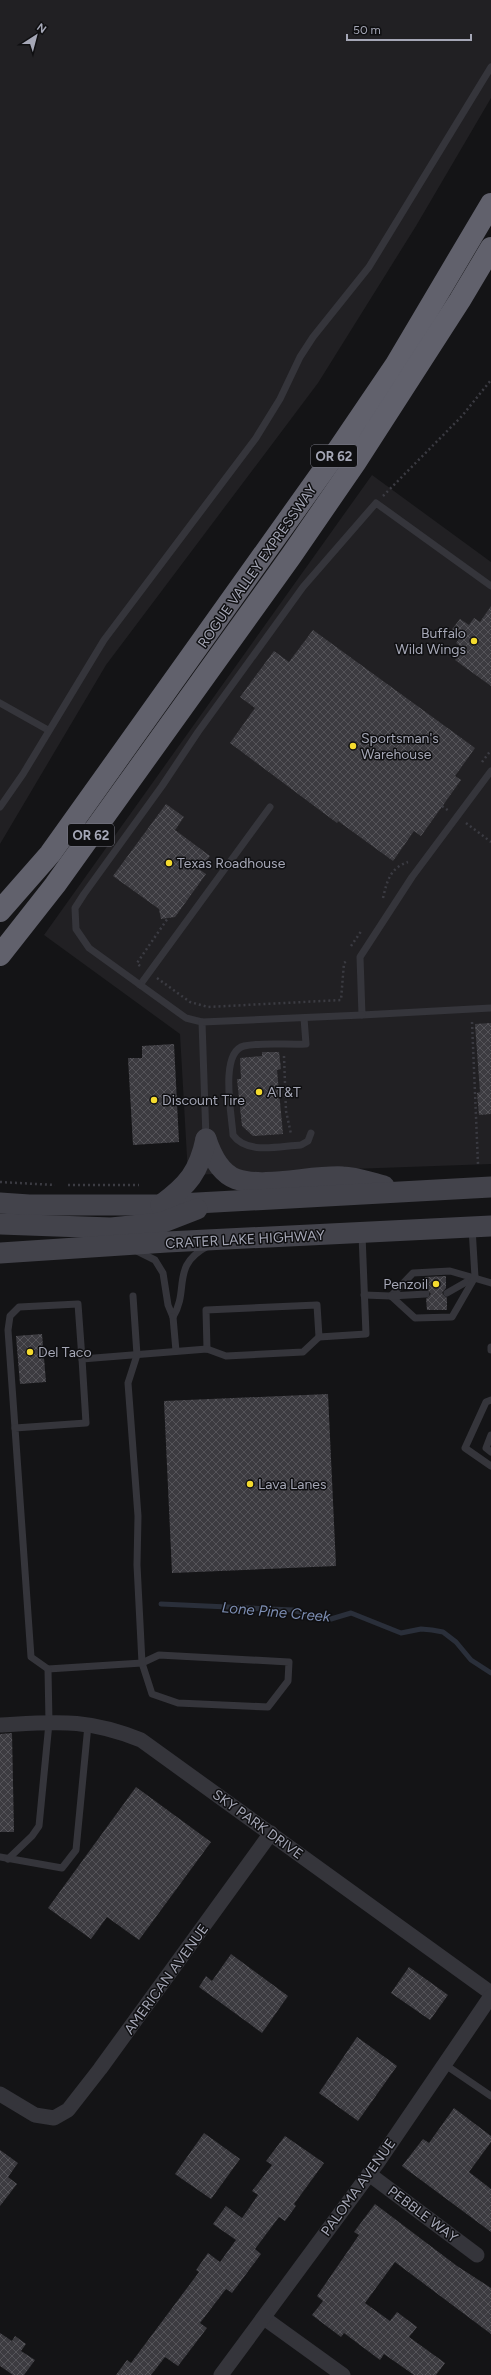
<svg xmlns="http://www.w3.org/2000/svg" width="491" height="2375" font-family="Figtree,sans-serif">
	<defs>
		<pattern id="building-cross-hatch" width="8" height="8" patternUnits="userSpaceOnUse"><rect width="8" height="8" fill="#3c3b40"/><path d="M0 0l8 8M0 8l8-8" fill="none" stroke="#555459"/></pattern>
	</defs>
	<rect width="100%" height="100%" fill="#141416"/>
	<!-- built -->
	<g fill="#212023">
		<path d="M0 0H491V98L416 226 318 383 106 665 0 844Z"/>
		<path d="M372 475 491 562V1164L188 1175 180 1034 44 935Z"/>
	</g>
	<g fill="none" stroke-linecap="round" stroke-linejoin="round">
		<!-- stream -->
		<path stroke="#2a2f3a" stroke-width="5" d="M161 1604 293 1610 318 1618 331 1619 351 1613 401 1633 421 1629 432 1630 443 1632 456 1642 471 1660 491 1673"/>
	</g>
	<!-- building -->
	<g fill="url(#building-cross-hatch)">
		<path d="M491 606V686L455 660 463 648 456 643 459 639 450 632 460 619 469 625 474 618 480 622Z"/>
		<path d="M313 630 475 748 455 776 461 780 421 836 414 831 393 861 338 821 337 823 230 743 255 708 240 697 274 651 289 662Z"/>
		<path d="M166 804 184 817 175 830 210 856 200 870 206 874 175 917 161 919 159 909 113 876Z"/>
		<path d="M491 1023V1114L479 1115 477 1093 480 1092 475 1024Z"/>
		<path d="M174 1044 179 1142 133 1145 128 1058H142V1046Z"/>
		<path d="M262 1052H279L281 1069 277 1070 283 1134 253 1136 242 1126 237 1079H241L240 1058 262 1056Z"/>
		<path d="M446 1276V1288L442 1293 447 1298V1310H427L426 1299 431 1294 426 1289 425 1277Z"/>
		<path d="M42 1334 46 1382 20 1384 16 1336Z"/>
		<path d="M328 1394 336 1566 172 1573 164 1401Z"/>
		<path d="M12 1733 14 1832H0V1734Z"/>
		<path d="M136 1787 211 1842 139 1940 107 1917 91 1939 48 1908Z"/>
		<path d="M231 1954 288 1996 262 2033 199 1987 206 1976 212 1981Z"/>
		<path d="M409 1967 448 1995 430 2020 391 1993Z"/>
		<path d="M357 2037 397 2066 358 2121 319 2093Z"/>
		<path d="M454 2108 491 2136V2142L469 2172 491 2189V2232L402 2166 423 2139 429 2143Z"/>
		<path d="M204 2133 240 2159 211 2199 175 2174Z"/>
		<path d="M285 2136 324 2163 294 2204 296 2206 285 2221 279 2217 255 2249 261 2254 232 2293 226 2289 200 2323 207 2328 178 2366 165 2357 151 2375H116L127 2360 131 2363 199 2272 196 2270 208 2253 220 2262 236 2240 213 2224 226 2206 242 2218 258 2195 252 2191 272 2165 266 2161Z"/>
		<path d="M0 2150 18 2163 8 2177 17 2184 0 2206Z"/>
		<path d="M375 2204 457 2266 491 2288V2334L395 2262 365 2303 390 2321 397 2312 417 2327 409 2337 445 2363 436 2375H414L384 2354 380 2360 344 2333 341 2337 312 2315 323 2301 317 2296 359 2235 354 2232Z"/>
		<path d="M0 2333 12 2341 15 2336 26 2344 21 2351 35 2360 24 2375H13L0 2366Z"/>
	</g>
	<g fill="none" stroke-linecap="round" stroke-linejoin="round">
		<!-- path -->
		<g stroke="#3b3b42" stroke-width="2.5" stroke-dasharray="2 3" stroke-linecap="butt">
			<path d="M383 496 462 416 491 380"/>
			<path d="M482 762 491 750"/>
			<path d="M442 806 449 811"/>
			<path d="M466 823 491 842"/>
			<path d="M383 898C387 881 390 868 408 862"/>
			<path d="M351 946 362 930"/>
			<path d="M140 966 137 963 168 918"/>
			<path d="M157 978 190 1002 208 1007 341 1000 344 963 348 960"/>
			<path d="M472 1022 478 1164"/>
			<path d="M284 1056 286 1111 291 1134"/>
			<path d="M0 1182 55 1185"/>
			<path d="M68 1185H139"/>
		</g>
		<!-- lane -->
		<g stroke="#35353b" stroke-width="7">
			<path d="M0 703 48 730"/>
			<path d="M491 771 412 877 360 957 362 1015 491 1008"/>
			<path d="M0 807 23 774 104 640 256 438 280 399 300 357 313 337 369 267 491 67"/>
			<path d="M140 985 270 807"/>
			<path d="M304 1018 306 1044C288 1045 262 1042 244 1046 219 1052 232 1116 233 1135 247 1155 279 1146 301 1145L308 1141 311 1133"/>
			<path d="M202 1022 186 1018 89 948 76 929 75 908 84 894 162 786 198 732 303 587 376 503 491 586"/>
			<path d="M206 1138 202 1022 362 1015"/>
			<path d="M135 1250 155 1260 163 1273 168 1305 173 1317C190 1289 170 1266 208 1246"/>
			<path d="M447 1293 475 1277"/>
			<path d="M364 1295 391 1296 413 1273 450 1271 491 1283"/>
			<path d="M391 1296 415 1318 452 1317 475 1277 472 1228"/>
			<path d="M391 1296 426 1294"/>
			<path d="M173 1317 176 1351"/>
			<path d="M491 1347V1350"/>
			<path d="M207 1349 206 1310 317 1305 319 1337"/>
			<path d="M491 1400 486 1402 465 1448 491 1466"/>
			<path d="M15 1428 8 1330 10 1316 19 1307 78 1304 82 1359 207 1349 226 1356 303 1352 319 1337 366 1334 362 1235"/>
			<path d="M491 1435 486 1448 491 1452"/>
			<path d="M159 1655 289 1662 288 1681 268 1707 178 1703 152 1694 142 1663Z"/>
			<path d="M48 1669 142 1663 137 1565 138 1516 128 1383 137 1355 133 1296"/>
			<path d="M0 1857 62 1868 76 1850 88 1725"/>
			<path d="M8 1859 32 1836 39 1826 49 1723 48 1669 31 1657 15 1428 86 1423 82 1359"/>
			<path d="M444 2064 491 2096"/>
		</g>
		<!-- street -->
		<g stroke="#35353b" stroke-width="15">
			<path d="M0 1725C57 1722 86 1718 141 1740L491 1993"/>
			<path d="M0 2094 35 2115 54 2118 68 2110 100 2069 271 1833"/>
			<path d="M369 2174 477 2255"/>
			<path d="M264 2318 343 2375"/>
			<path d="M221 2375 378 2162 491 1996"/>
		</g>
		<!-- secondary -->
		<g stroke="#43434b" stroke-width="21">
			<path d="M206 1139C211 1154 220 1173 236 1179 264 1189 312 1175 343 1177 356 1177 371 1183 384 1186"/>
			<path d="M0 1203 29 1205H161L491 1187"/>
			<path d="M161 1205C188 1185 199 1172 206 1139"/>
			<path d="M0 1224 111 1228 161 1223 197 1209"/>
			<path d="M0 1253 167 1242 491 1226"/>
		</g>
		<!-- highway -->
		<g stroke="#61616c" stroke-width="22">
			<path d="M0 911 50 854 338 450 395 366 491 204"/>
			<path d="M0 955 55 885 291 556 355 463 460 300 491 248"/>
		</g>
	</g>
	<!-- markers -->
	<g fill="#f4db2e" stroke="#0f0f11" stroke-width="1.5">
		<circle cx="474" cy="641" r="4"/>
		<circle cx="353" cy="746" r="4"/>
		<circle cx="169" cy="863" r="4"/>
		<circle cx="259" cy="1092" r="4"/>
		<circle cx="154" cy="1100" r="4"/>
		<circle cx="436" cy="1284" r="4"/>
		<circle cx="30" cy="1352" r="4"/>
		<circle cx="250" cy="1484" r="4"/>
	</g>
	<g text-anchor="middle" stroke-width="3" stroke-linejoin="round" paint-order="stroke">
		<!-- shield labels -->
		<g fill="#0f0f11" stroke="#787984" stroke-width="1">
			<rect x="311" y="445" width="46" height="22" rx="3"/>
			<rect x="68" y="824" width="46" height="22" rx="3"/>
		</g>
		<g font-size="13" font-weight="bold" fill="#a5a7b6">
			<text x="334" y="461">OR 62</text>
			<text x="91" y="840">OR 62</text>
		</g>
		<!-- street labels -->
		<g font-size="14" fill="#a5a7b6" stroke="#0f0f11">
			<text transform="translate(257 566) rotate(-55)" y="5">ROGUE VALLEY EXPRESSWAY</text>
			<text transform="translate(245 1239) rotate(-3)" y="5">CRATER LAKE HIGHWAY</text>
			<text transform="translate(258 1824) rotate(36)" y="5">SKY PARK DRIVE</text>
			<text transform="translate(166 1979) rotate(-54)" y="5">AMERICAN AVENUE</text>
			<text transform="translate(358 2187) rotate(-54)" y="5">PALOMA AVENUE</text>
			<text transform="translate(423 2214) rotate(37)" y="5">PEBBLE WAY</text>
		</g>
		<!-- poi labels -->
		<g font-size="14" fill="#a5a7b6" stroke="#0f0f11" text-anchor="start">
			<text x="466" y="638" text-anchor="end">Buffalo<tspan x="466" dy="16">Wild Wings</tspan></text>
			<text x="361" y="743">Sportsman's<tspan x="361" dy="16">Warehouse</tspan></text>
			<text x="177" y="868">Texas Roadhouse</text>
			<text x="267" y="1097">AT&amp;T</text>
			<text x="162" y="1105">Discount Tire</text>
			<text x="428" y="1289" text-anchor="end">Penzoil</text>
			<text x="38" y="1357">Del Taco</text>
			<text x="258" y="1489">Lava Lanes</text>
		</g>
		<!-- water labels -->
		<g font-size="15" font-style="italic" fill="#7c8db2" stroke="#0f0f11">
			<text transform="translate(276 1612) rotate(5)" y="5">Lone Pine Creek</text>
		</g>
	</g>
	<!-- north arrow -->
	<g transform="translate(36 36) rotate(36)" stroke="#0f0f11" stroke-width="3" paint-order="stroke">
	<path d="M0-3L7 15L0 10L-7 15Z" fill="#a5a7b6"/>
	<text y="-6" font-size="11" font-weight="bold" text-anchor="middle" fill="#a5a7b6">N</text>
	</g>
	<!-- scale -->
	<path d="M347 34v6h124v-6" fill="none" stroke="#a5a7b6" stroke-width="2"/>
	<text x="353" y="34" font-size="12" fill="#a5a7b6" stroke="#0f0f11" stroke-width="3" paint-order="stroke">50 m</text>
</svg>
